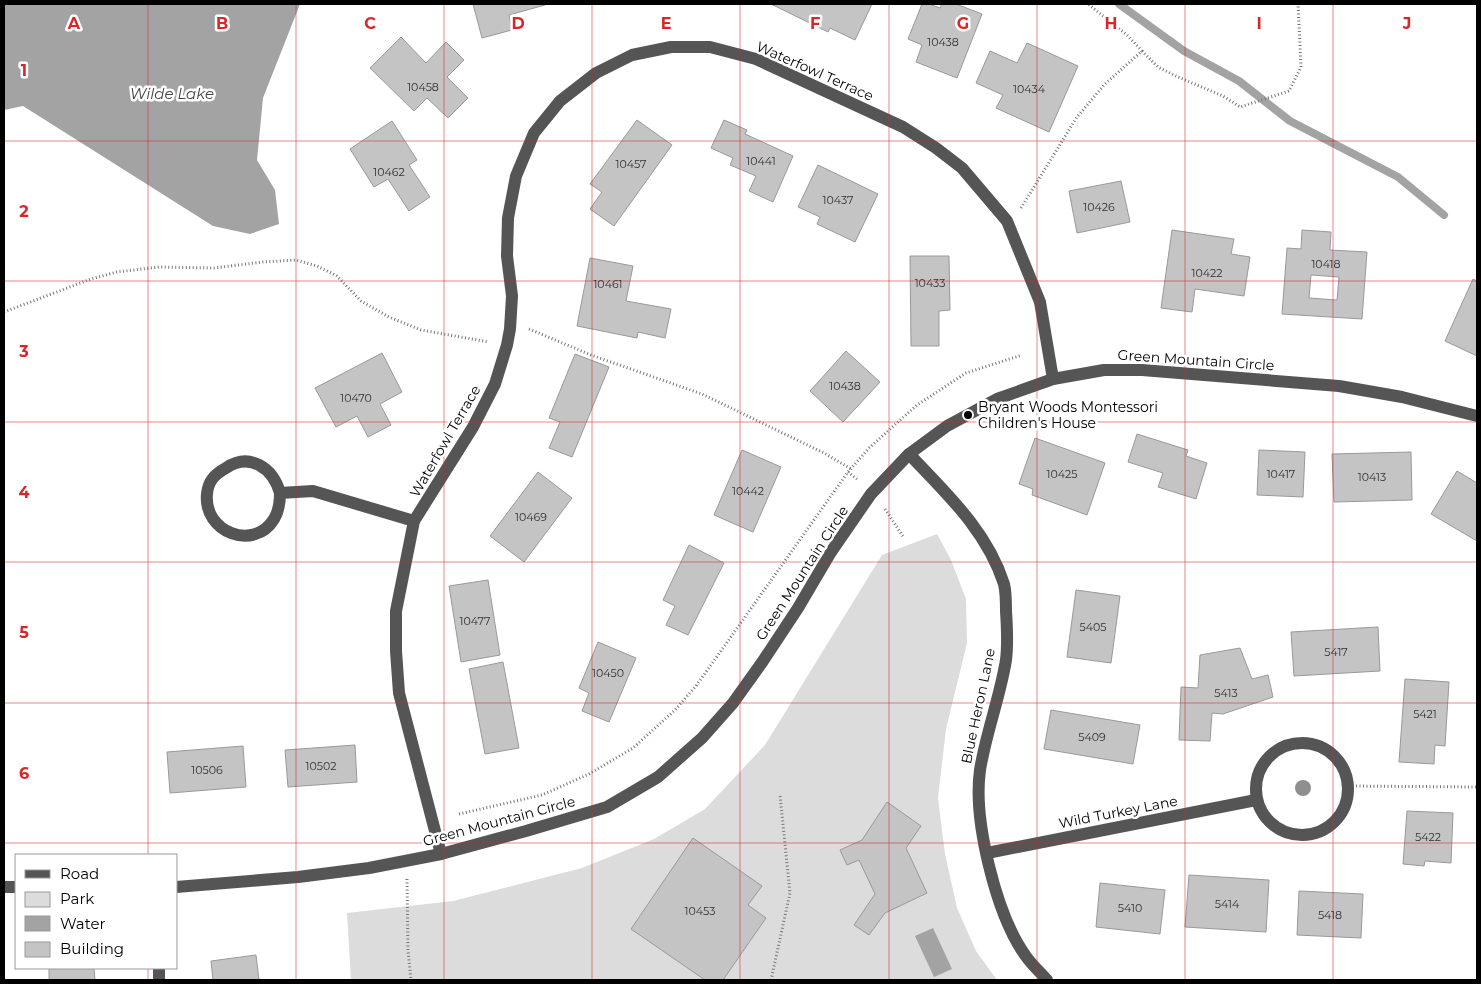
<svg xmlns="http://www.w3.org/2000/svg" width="1481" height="984" font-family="Montserrat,sans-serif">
	<rect width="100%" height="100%" fill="#fff"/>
	<!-- green -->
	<path fill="#dcdcdc" d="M937 534 951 560 966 599 967 643 946 729 938 798 945 854 957 908 976 951 997 980H351L347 913 453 901 582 868 654 839 705 809 765 745 882 555Z"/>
	<!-- water -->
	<g fill="#a3a3a3">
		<path d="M4 4H300L263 98 257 160 275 190 279 224 250 234 213 226 23 106 4 110Z"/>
		<path d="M933 928 952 969 934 977 915 936Z"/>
	</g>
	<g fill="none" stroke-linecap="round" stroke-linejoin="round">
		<!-- stream -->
		<path stroke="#a3a3a3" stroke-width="8" d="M1119 4 1184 51 1239 81 1290 121 1398 177 1444 215"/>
	</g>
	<!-- building -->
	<g fill="#c4c4c4" stroke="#999" fill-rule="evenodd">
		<path d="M473 4H544L545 5 509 15 512 30 482 38Z"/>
		<path d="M771 4H872L855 40 830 28 828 32Z"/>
		<path d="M922 4H929L940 8 942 4H956L982 14 957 78 916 62 922 45 908 39Z"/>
		<path d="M401 37 426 63 446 42 464 60 447 77 468 98 448 118 427 98 414 111 370 68Z"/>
		<path d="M1027 43 1078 66 1049 132 996 108 1003 95 976 83 990 51 1017 63Z"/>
		<path d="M637 120 672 145 614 226 590 209 602 192 590 184Z"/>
		<path d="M724 120 747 130 745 134 793 156 773 202 749 191 756 176 730 165 733 158 711 148Z"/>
		<path d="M392 121 417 160 409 165 430 197 409 211 388 179 374 187 350 149Z"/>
		<path d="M818 165 878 194 855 242 817 224 820 217 798 207Z"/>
		<path d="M1121 181 1130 222 1077 233 1069 191Z"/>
		<path d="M1172 230 1234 239 1231 254 1250 257 1244 296 1195 289 1192 312 1161 308Z"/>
		<path d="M1302 230 1331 232 1330 250 1367 252 1362 319 1282 314 1287 248 1301 249ZM1311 275 1339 277 1337 300 1309 298Z"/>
		<path d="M910 256H949L950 310 939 311V346H911Z"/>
		<path d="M590 258 633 266 626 301 671 309 665 338 638 332 637 338 577 326Z"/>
		<path d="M1473 279 1477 281V356L1445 341Z"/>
		<path d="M846 351 880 382 843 422 810 391Z"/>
		<path d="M382 353 402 392 380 404 391 425 368 437 357 416 336 427 315 388Z"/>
		<path d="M575 354 609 367 572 457 549 448 560 422 549 418Z"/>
		<path d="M1137 434 1188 450 1186 456 1207 463 1196 499 1158 487 1163 473 1128 462Z"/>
		<path d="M1035 438 1105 463 1087 515 1032 495 1033 489 1019 484Z"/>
		<path d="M742 450 781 467 753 532 714 515Z"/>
		<path d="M1259 450 1305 452 1303 497 1257 495Z"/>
		<path d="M1411 452 1412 500 1334 502 1332 454Z"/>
		<path d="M1457 471 1477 483V541L1431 514Z"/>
		<path d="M538 472 572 498 524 562 490 536Z"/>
		<path d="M689 545 724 563 688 635 666 625 675 606 663 600Z"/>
		<path d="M488 580 500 655 461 662 449 586Z"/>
		<path d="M1076 590 1120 596 1111 663 1067 657Z"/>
		<path d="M1378 627 1380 671 1294 676 1291 632Z"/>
		<path d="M598 642 636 658 609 722 582 711 589 693 579 688Z"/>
		<path d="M1240 648 1252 679 1268 675 1273 697 1223 714 1212 713 1210 741 1179 740 1181 687 1198 688 1200 655Z"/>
		<path d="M503 662 519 748 485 754 469 669Z"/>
		<path d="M1405 679 1449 682 1445 746 1435 745 1434 764 1399 762Z"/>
		<path d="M1051 710 1140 725 1133 764 1044 749Z"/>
		<path d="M355 745 357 782 288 787 285 750Z"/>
		<path d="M243 746 246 787 170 793 167 752Z"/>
		<path d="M887 802 921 826 906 848 927 893 885 913 869 935 854 925 875 894 859 860 847 865 840 850 862 840Z"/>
		<path d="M1407 811 1453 813 1451 863 1425 861 1424 866 1403 864Z"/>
		<path d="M693 838 762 886 748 905 766 918 723 980H705L631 929Z"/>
		<path d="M1189 875 1269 880 1266 932 1185 927Z"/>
		<path d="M1100 883 1165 890 1160 934 1096 927Z"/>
		<path d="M1299 891 1363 894 1361 938 1297 935Z"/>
		<path d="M256 955 259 980H213L211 961Z"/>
		<path d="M49 968H94L95 980H49Z"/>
	</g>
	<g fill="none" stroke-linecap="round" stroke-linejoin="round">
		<!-- path -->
		<g stroke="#777" stroke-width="3" stroke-dasharray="1 2.5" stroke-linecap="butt">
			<path d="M1142 51 1158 67 1178 77 1223 96 1240 107 1289 91 1301 67 1298 4"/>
			<path d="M1021 208 1077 117 1105 84 1142 51 1127 35 1088 4"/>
			<path d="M4 312 91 279 117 272 159 267 214 268 263 262 296 260 317 266 337 276 361 301 389 317 421 330 489 342"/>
			<path d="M529 329 591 355 702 394 824 453 851 469"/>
			<path d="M848 472 858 480"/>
			<path d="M885 509 904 538"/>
			<path d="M1349 786 1477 787"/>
			<path d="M459 814 542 795 589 774 633 748 675 710 696 686 848 472 869 448 917 405 966 373 1022 355"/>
			<path d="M407 879 408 951 411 980"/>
			<path d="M771 980 790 893 780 795"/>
		</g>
		<!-- minor -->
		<g stroke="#555" stroke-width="12">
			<path d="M909 454C947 494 987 531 1004 584 1006 592 1006 602 1006 611 1007 626 1008 644 1006 660 1000 697 986 733 980 770 973 820 996 914 1025 955 1031 964 1040 972 1047 980"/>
			<path d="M280 493C280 502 279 511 274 519 254 552 203 532 207 494 208 481 215 474 226 468 250 452 273 468 280 493L313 491 414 521"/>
			<circle cx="1302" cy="789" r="46"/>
			<path d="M987 853 1256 800"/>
			<path d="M441 854 399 693 396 651V611L414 521 473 427 495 384 507 345 510 329 512 296 507 256 508 218 516 176 534 133 560 101 596 73 632 55 671 47H710L756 59 903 127 936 148 962 168 1007 221 1040 302 1053 379"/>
			<path d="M4 887H16"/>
			<path d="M176 887 298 877 369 868 441 854 526 831 607 807 658 777 702 738 733 703 763 661 798 608 831 552 871 494 909 454 947 426 997 399 1053 379 1104 370H1142L1339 386 1402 397 1477 416"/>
			<path d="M159 968V980"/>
		</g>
	</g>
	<!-- trees -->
	<circle fill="#8f8f8f" cx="1303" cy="788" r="8"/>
	<!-- grid -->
	<path fill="none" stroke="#d62828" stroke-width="1" stroke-opacity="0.55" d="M148 4V855M296 4V980M444 4V980M592 4V980M740 4V980M889 4V980M1037 4V980M1185 4V980M1333 4V980M4 141H1477M4 281H1477M4 422H1477M4 562H1477M4 703H1477M4 843H1477M148 968V980"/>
	<!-- markers -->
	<circle fill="#000" stroke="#fff" stroke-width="2" cx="968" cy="415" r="5"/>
	<g text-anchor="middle" stroke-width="5" stroke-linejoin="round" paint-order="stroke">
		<!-- number labels -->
		<g font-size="11" fill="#313131">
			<text x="943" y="46">10438</text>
			<text x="423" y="91">10458</text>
			<text x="1029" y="93">10434</text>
			<text x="761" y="165">10441</text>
			<text x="631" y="168">10457</text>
			<text x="389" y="176">10462</text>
			<text x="838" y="204">10437</text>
			<text x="1099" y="211">10426</text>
			<text x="1326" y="268">10418</text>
			<text x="1207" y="277">10422</text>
			<text x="930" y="287">10433</text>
			<text x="608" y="288">10461</text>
			<text x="845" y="390">10438</text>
			<text x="356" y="402">10470</text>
			<text x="1062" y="478">10425</text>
			<text x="1281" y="478">10417</text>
			<text x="1372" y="481">10413</text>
			<text x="748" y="495">10442</text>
			<text x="531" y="521">10469</text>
			<text x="475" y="625">10477</text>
			<text x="1093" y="631">5405</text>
			<text x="1336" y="656">5417</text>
			<text x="608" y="677">10450</text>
			<text x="1226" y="697">5413</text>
			<text x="1425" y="718">5421</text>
			<text x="1092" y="741">5409</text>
			<text x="321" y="770">10502</text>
			<text x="207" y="774">10506</text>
			<text x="1428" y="841">5422</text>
			<text x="1227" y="908">5414</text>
			<text x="1130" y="912">5410</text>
			<text x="700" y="915">10453</text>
			<text x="1330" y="919">5418</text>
		</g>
		<!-- street labels -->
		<g font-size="14" fill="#000" stroke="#fff">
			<text transform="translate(815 71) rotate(24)" y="5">Waterfowl Terrace</text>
			<text transform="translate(1196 360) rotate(4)" y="5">Green Mountain Circle</text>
			<text transform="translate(445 441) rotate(-60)" y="5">Waterfowl Terrace</text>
			<text transform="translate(802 573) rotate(-57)" y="5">Green Mountain Circle</text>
			<text transform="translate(978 706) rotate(-78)" y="5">Blue Heron Lane</text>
			<text transform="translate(1118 812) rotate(-11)" y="5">Wild Turkey Lane</text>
			<text transform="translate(499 821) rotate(-15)" y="5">Green Mountain Circle</text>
		</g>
		<!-- poi labels -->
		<g font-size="14" fill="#000" stroke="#fff" text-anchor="start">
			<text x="978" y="412">Bryant Woods Montessori<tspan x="978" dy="16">Children's House</tspan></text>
		</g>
		<!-- water labels -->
		<g font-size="15" font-style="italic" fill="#444" stroke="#fff">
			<text x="172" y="99">Wilde Lake</text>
		</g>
	</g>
	<g font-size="16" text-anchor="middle" font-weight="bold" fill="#d62828" stroke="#fff" stroke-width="5" stroke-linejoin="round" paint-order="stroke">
		<text x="74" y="29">A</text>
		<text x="222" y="29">B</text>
		<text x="370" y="29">C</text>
		<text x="518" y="29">D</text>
		<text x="666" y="29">E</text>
		<text x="815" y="29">F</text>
		<text x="963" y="29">G</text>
		<text x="1111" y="29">H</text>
		<text x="1259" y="29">I</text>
		<text x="1407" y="29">J</text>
		<text x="24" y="76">1</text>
		<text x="24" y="217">2</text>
		<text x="24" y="357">3</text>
		<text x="24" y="498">4</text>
		<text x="24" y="638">5</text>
		<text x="24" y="779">6</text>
	</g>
	<!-- border -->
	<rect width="1481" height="984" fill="none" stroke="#000000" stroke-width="10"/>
	<!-- legend -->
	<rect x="15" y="854" width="162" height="115" fill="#ffffff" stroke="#999999"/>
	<rect x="25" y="870" width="25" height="8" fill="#555555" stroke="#999999"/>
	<text x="60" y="879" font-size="15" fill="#000000">Road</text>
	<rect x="25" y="892" width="25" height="15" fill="#dcdcdc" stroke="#999999"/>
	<text x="60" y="904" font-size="15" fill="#000000">Park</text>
	<rect x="25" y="916" width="25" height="15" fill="#a3a3a3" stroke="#999999"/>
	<text x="60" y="929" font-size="15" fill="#000000">Water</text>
	<rect x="25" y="942" width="25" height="15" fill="#c4c4c4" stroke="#999999"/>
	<text x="60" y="954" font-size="15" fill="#000000">Building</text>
</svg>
